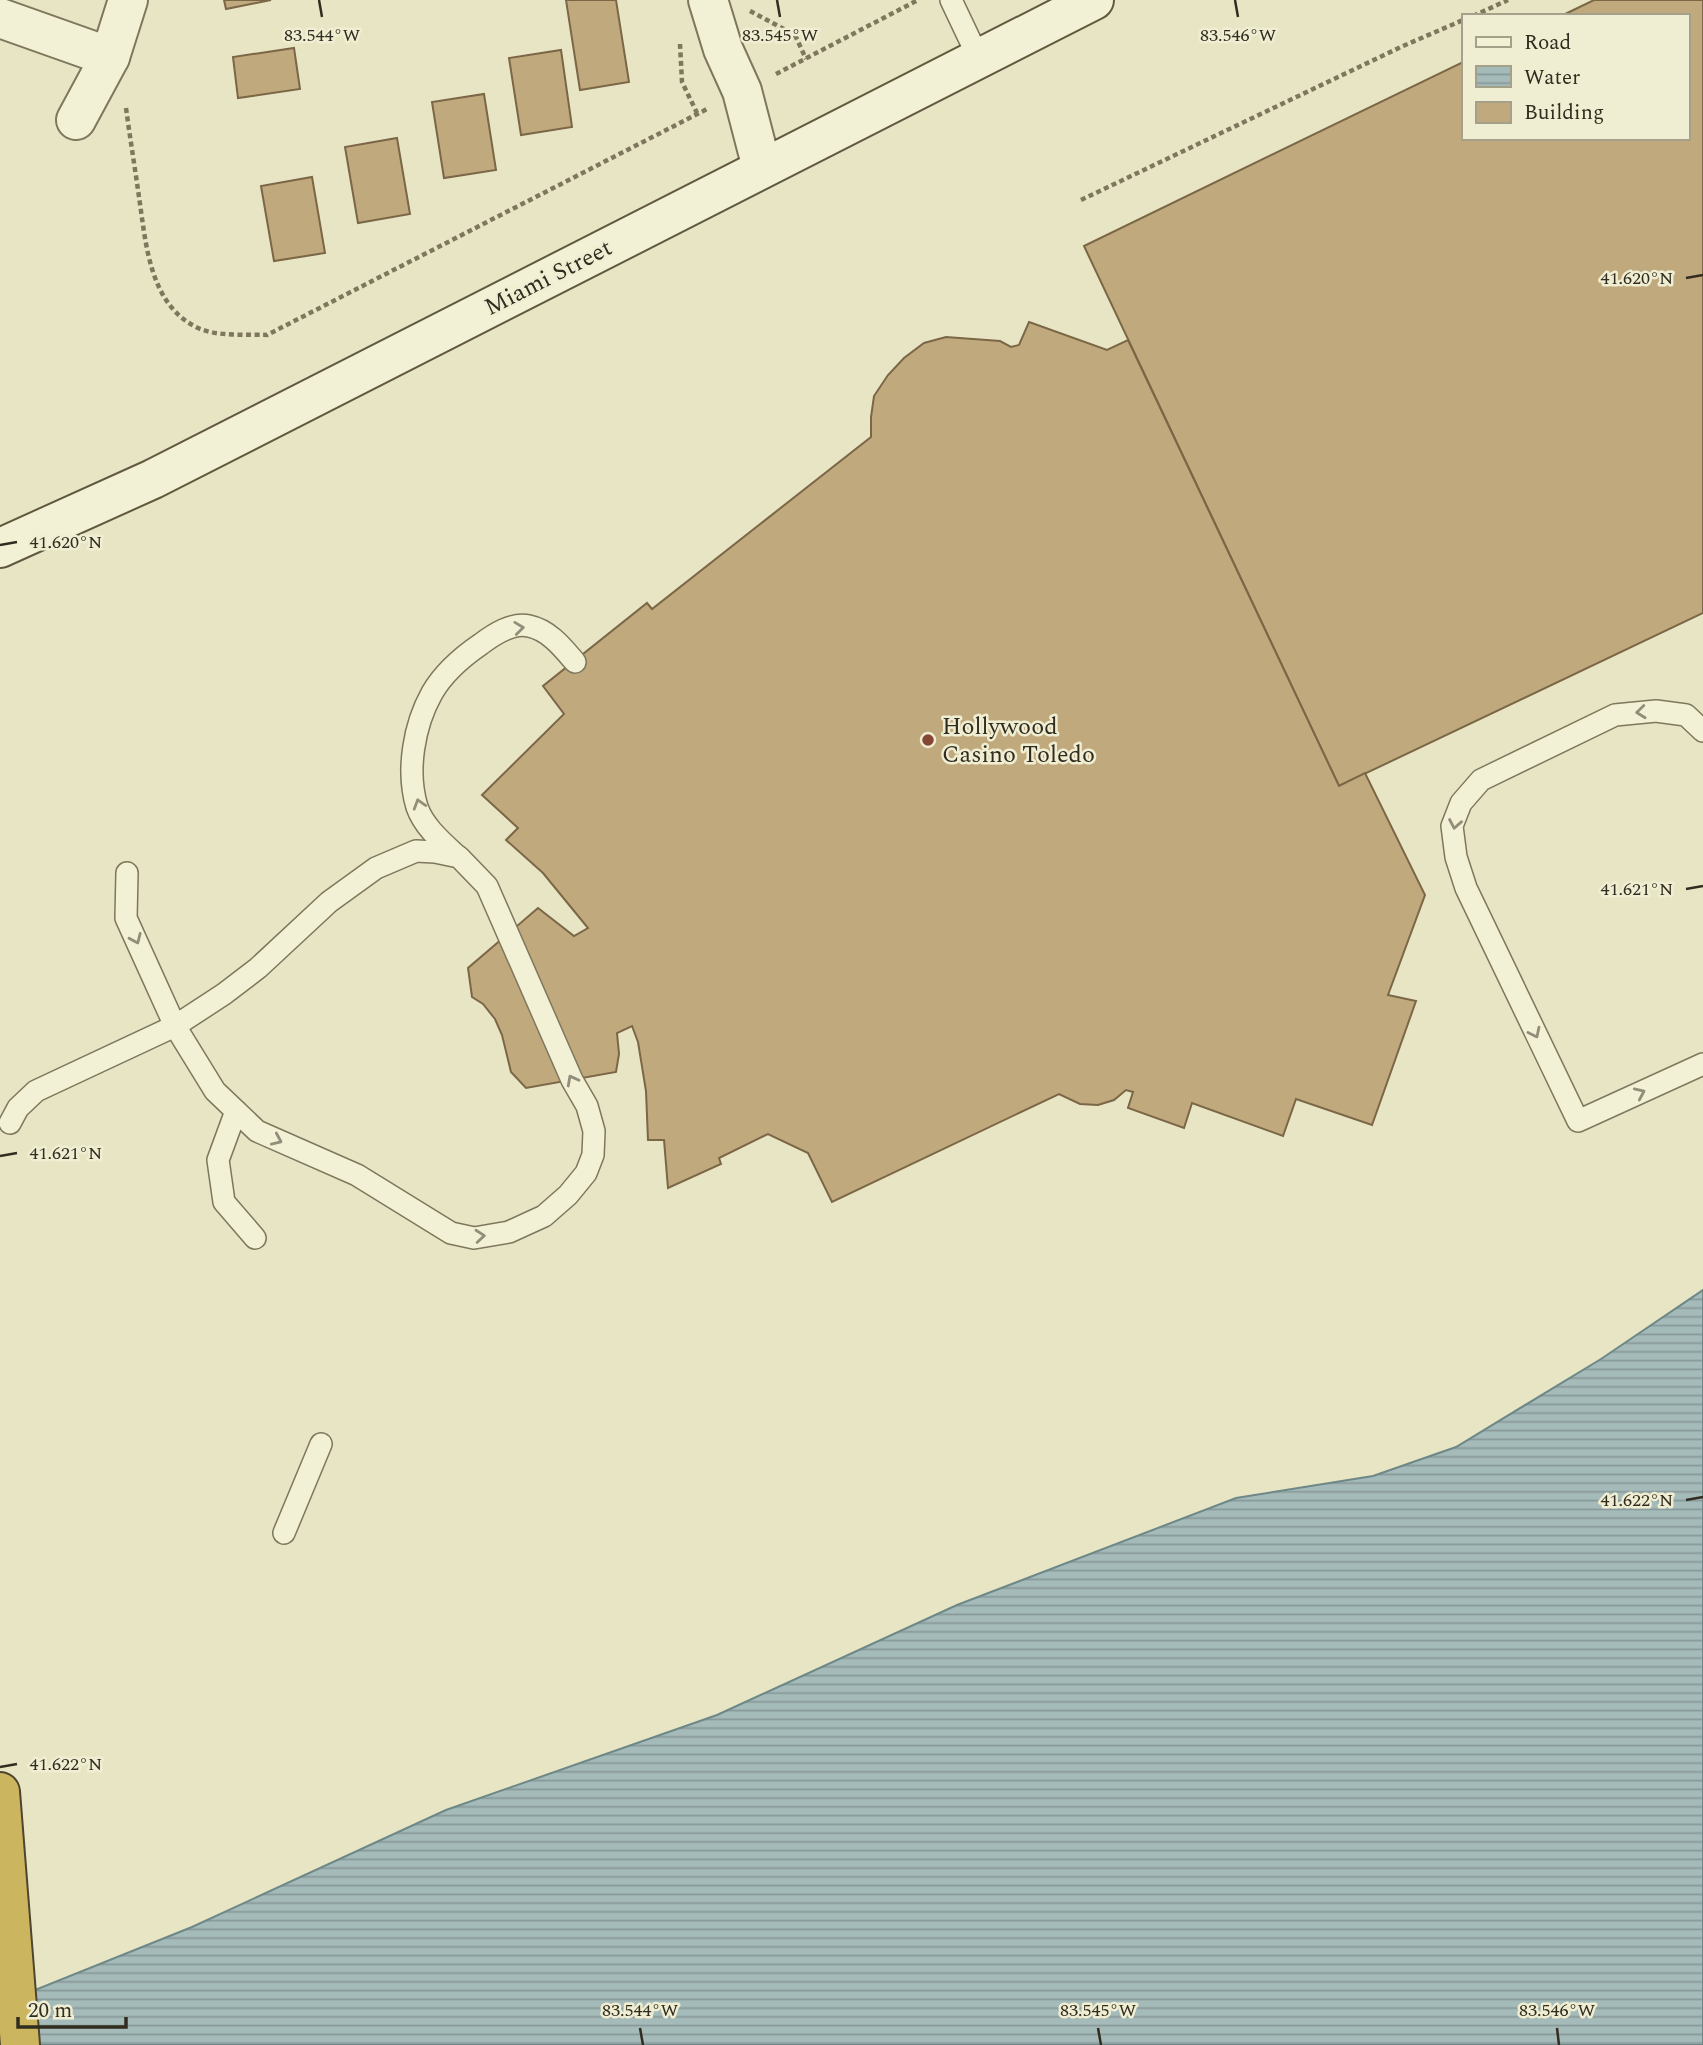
<svg xmlns="http://www.w3.org/2000/svg" width="1703" height="2045" font-family="Spectral,serif">
	<defs>
		<pattern id="water-rules" width="6" height="5" patternUnits="userSpaceOnUse" patternTransform="scale(1.75)"><rect width="6" height="5" fill="#a5bbba"/><path d="M0 2.5h6" fill="none" stroke="#879897"/></pattern>
	</defs>
	<rect width="100%" height="100%" fill="#e7e5c4"/>
	<!-- water -->
	<path fill="url(#water-rules)" stroke="#6d8887" stroke-width="2" d="M1703 1290V2045H0V2004L192 1927 446 1810 717 1715 957 1605 1236 1498 1373 1476 1456 1447 1601 1359Z"/>
	<!-- building -->
	<g fill="#c1a97e" stroke="#7b6746" stroke-width="2">
		<path d="M224 0H271L226 9Z"/>
		<path d="M566 0H616L629 82 580 90Z"/>
		<path d="M1594 0H1703V613L1339 786 1084 246 1463 62V138H1687V16H1561Z"/>
		<path d="M294 48 300 89 238 98 233 57Z"/>
		<path d="M561 50 572 127 521 135 509 58Z"/>
		<path d="M484 94 496 170 444 178 432 102Z"/>
		<path d="M397 138 410 214 358 223 345 147Z"/>
		<path d="M312 177 325 253 274 261 261 186Z"/>
		<path d="M1029 322 1107 350 1128 340 1339 786 1365 773 1425 895 1388 995 1416 1001 1372 1125 1296 1099 1283 1136 1192 1103 1184 1128 1128 1108 1133 1092 1126 1090 1114 1100 1098 1105 1080 1104 1059 1094 832 1202 808 1153 768 1134 719 1158 721 1164 668 1188 664 1140H648L646 1091 638 1042 632 1026 617 1033 619 1054 616 1072 526 1088 511 1072 502 1035 495 1019 483 1004 472 997 468 968 538 908 574 936 588 928 543 873 506 840 518 828 482 795 564 714 543 686 647 603 652 609 871 437V417L874 396 888 375 904 358 924 343 946 337 1000 341 1011 347 1019 345Z"/>
	</g>
	<g fill="none" stroke-linecap="round" stroke-linejoin="round">
		<!-- lane casing -->
		<g stroke="#7f775d" stroke-width="24">
			<g id="lane">
				<path d="M951 0 979 59"/>
				<path d="M1703 731 1686 715 1656 711 1615 715 1481 780 1461 803 1452 826 1456 857 1466 888 1578 1121 1703 1064"/>
				<path d="M457 856C442 842 424 827 417 807 406 771 414 725 432 693 444 672 462 657 481 644 493 635 512 622 529 626 549 630 563 648 575 662"/>
				<path d="M236 1111 218 1160 224 1202 255 1238"/>
				<path d="M10 1123 18 1108 36 1091 175 1026 224 994 258 968 329 902 376 868 416 851 435 852 459 857 487 886 572 1080 587 1106 594 1131 593 1155 586 1173 568 1195 544 1216 509 1232 474 1238 451 1233 357 1175 257 1131 215 1091 175 1026 126 918 127 873"/>
				<path d="M284 1533 321 1444"/>
			</g>
		</g>
		<!-- street casing -->
		<g stroke="#7f775d" stroke-width="42">
			<g id="street">
				<path d="M708 0 723 49 742 91 762 168"/>
				<path d="M0 18 110 57"/>
				<path d="M76 120 110 57 128 0"/>
			</g>
		</g>
		<!-- secondary casing -->
		<g stroke="#615840" stroke-width="42">
			<path id="secondary" d="M0 548 153 479 1094 0"/>
		</g>
		<!-- highway casing -->
		<g stroke="#4e4530" stroke-width="42">
			<path id="highway" d="M0 1792 20 2045"/>
		</g>
		<!-- path -->
		<g stroke="#7f775d" stroke-width="4.5" stroke-dasharray="5 3.5" stroke-linecap="butt">
			<path d="M750 11 795 35 806 59"/>
			<path d="M1473 16 1508 0"/>
			<path d="M680 44 682 82 697 113"/>
			<path d="M776 74 918 0"/>
			<path d="M126 108C130 138 135 168 139 197 146 243 149 305 198 328 218 337 246 334 267 335L709 108"/>
			<path d="M1081 200 1403 46 1463 20"/>
		</g>
		<!-- lane -->
		<use href="#lane" stroke="#f3f1d5" stroke-width="21"/>
		<!-- street -->
		<use href="#street" stroke="#f3f1d5" stroke-width="38"/>
		<!-- secondary -->
		<use href="#secondary" stroke="#f3f1d5" stroke-width="38"/>
		<!-- highway -->
		<use href="#highway" stroke="#ccb55f" stroke-width="38"/>
	</g>
	<!-- one-way arrows -->
	<defs><path id="oneway-chevron" d="M-2-3.5L2.5 0L-2 3.5" fill="none" stroke-width="1.6" stroke-linecap="round" stroke-linejoin="round" transform="scale(1.75)"/></defs>
	<g stroke="#928e7a">
		<use href="#oneway-chevron" transform="translate(519 628) rotate(-7)"/>
		<use href="#oneway-chevron" transform="translate(1641 712) rotate(174)"/>
		<use href="#oneway-chevron" transform="translate(419 804) rotate(-107)"/>
		<use href="#oneway-chevron" transform="translate(1455 824) rotate(100)"/>
		<use href="#oneway-chevron" transform="translate(136 939) rotate(66)"/>
		<use href="#oneway-chevron" transform="translate(1535 1033) rotate(64)"/>
		<use href="#oneway-chevron" transform="translate(572 1080) rotate(-118)"/>
		<use href="#oneway-chevron" transform="translate(1640 1093) rotate(-24)"/>
		<use href="#oneway-chevron" transform="translate(277 1140) rotate(24)"/>
		<use href="#oneway-chevron" transform="translate(480 1236) rotate(-5)"/>
	</g>
	<!-- ticks -->
	<path fill="none" stroke="#312c1f" stroke-width="2.5" d="M319 0 322 17M777 0 780 17M1235 0 1238 17M1686 278 1703 275M0 545 17 542M1686 889 1703 886M0 1156 17 1153M1686 1500 1703 1497M0 1767 17 1764M640 2028 643 2045M1098 2028 1101 2045M1557 2028 1559 2045"/>
	<!-- markers -->
	<circle fill="#864635" stroke="#f0eed2" stroke-width="2.5" cx="928" cy="740" r="7"/>
	<g text-anchor="middle" stroke-width="5" stroke-linejoin="round" paint-order="stroke">
		<!-- street labels -->
		<g font-size="24" fill="#312c1f" stroke="#f0eed2">
			<text transform="translate(548 277) rotate(-27)" y="8">Miami Street</text>
		</g>
		<!-- poi labels -->
		<g font-size="24" fill="#312c1f" stroke="#f0eed2" text-anchor="start">
			<text x="942" y="734">Hollywood<tspan x="942" dy="28">Casino Toledo</tspan></text>
		</g>
	</g>
	<g font-size="18" text-anchor="middle" fill="#312c1f" stroke="#f0eed2" stroke-width="5" stroke-linejoin="round" paint-order="stroke">
		<text x="322" y="41">83.544°W</text>
		<text x="780" y="41">83.545°W</text>
		<text x="1238" y="41">83.546°W</text>
		<text x="1637" y="284">41.620°N</text>
		<text x="66" y="548">41.620°N</text>
		<text x="1637" y="895">41.621°N</text>
		<text x="66" y="1159">41.621°N</text>
		<text x="1637" y="1506">41.622°N</text>
		<text x="66" y="1770">41.622°N</text>
		<text x="640" y="2016">83.544°W</text>
		<text x="1098" y="2016">83.545°W</text>
		<text x="1557" y="2016">83.546°W</text>
	</g>
	<!-- legend -->
	<rect x="1462" y="14" width="228" height="126" fill="#f0eed2" stroke="#a4a08a" stroke-width="2"/>
	<rect x="1476" y="37" width="35" height="10" fill="#f3f1d5" stroke="#a4a08a" stroke-width="2"/>
	<text x="1524" y="49" font-size="21" fill="#312c1f">Road</text>
	<rect x="1476" y="66" width="35" height="21" fill="url(#water-rules)" stroke="#a4a08a" stroke-width="2"/>
	<text x="1524" y="84" font-size="21" fill="#312c1f">Water</text>
	<rect x="1476" y="102" width="35" height="21" fill="#c1a97e" stroke="#a4a08a" stroke-width="2"/>
	<text x="1524" y="119" font-size="21" fill="#312c1f">Building</text>
	<!-- scale -->
	<path d="M18 2017v10h108v-10" fill="none" stroke="#312c1f" stroke-width="3.5"/>
	<text x="28" y="2017" font-size="21" fill="#312c1f" stroke="#f0eed2" stroke-width="5" paint-order="stroke">20 m</text>
</svg>
